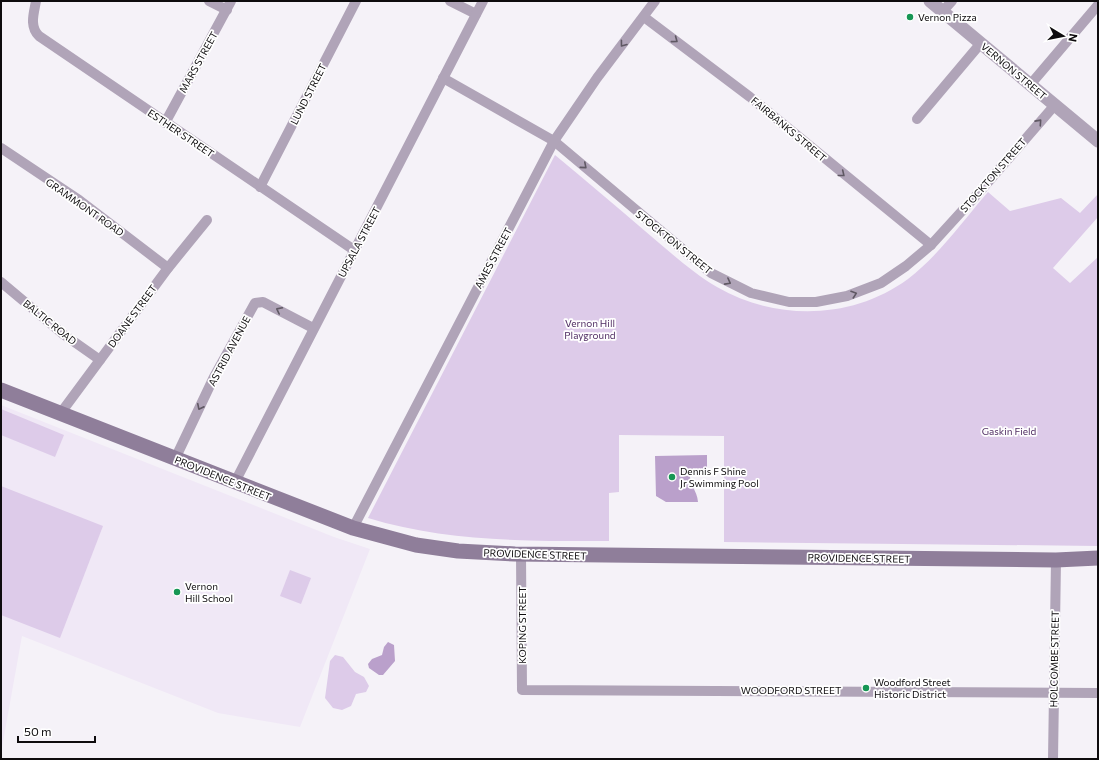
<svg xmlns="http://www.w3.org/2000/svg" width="1099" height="760" font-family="Commissioner,sans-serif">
	<rect width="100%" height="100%" fill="#f5f2f8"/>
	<!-- built -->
	<path fill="#f0e8f6" d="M1 405 334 537 370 549 300 727 218 713 22 636 1 753Z"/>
	<!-- green -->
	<g fill="#ddcbe9">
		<path d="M555 155C585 180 615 205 645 231 668 250 691 272 717 287 776 321 852 320 908 279 939 255 963 221 988 192L1010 211 1061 198 1080 213 1098 194V217L1053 268 1070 283 1098 257V546L724 542V436L619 435V492L609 493V541C528 541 446 542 368 518Z"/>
		<path d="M1 409 64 435 55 457 1 435Z"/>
		<path d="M1 486 103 526 60 638 1 615Z"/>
		<path d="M290 570 311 578 301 604 280 596Z"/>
		<path d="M335 655 343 657 355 672 364 677 369 686 366 692 356 694 351 706 342 710 333 708 325 698 330 661Z"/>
	</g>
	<!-- water -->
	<g fill="#baa0cb">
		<path d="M707 455V472L690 473C689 485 697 490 698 502H666L656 496 655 456Z"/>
		<path d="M388 642 394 645 395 661 383 675H379L369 668 368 664 372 659 382 655 384 647Z"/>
	</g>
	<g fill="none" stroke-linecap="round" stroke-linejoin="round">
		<!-- minor -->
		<g stroke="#b0a4b8" stroke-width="10">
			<path d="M36 1C34 13 29 26 39 36L354 250"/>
			<path d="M209 1 227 10"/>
			<path d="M450 1 476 14"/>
			<path d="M943 11 952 1"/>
			<path d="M644 17 750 97 931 245"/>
			<path d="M443 78 554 141 711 273 751 293 789 302H816L847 296 881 283 906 266 931 245 982 189 1054 106"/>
			<path d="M1030 85 1098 5"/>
			<path d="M917 119 981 43"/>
			<path d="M165 123 231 1"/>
			<path d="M1 148 79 200 168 268"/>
			<path d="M260 187 356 1"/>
			<path d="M1 282 63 334 100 360"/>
			<path d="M60 414 168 268 207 220"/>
			<path d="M175 459 214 377 255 303 263 302 313 328"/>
			<path d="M235 482 483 1"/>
			<path d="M353 528 554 141 597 78 655 1"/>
			<path d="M521 554 522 690 1098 693"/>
			<path d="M1053 759 1056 560"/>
		</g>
		<!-- tertiary -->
		<path stroke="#b0a4b8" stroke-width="13" d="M930 1 1098 141"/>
		<!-- secondary -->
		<path stroke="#8f7e9a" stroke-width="15" d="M1 390 353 528 416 545 458 551 515 554 1056 560 1098 558"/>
	</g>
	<!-- one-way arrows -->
	<defs><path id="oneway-chevron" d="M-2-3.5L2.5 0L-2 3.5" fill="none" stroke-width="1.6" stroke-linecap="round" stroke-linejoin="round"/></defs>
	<g stroke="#5f5863">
		<use href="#oneway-chevron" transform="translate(675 40) rotate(37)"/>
		<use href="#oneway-chevron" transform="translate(623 44) rotate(127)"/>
		<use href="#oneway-chevron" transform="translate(1039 122) rotate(-48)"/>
		<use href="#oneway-chevron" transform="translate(584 166) rotate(41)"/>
		<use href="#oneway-chevron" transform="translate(842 174) rotate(39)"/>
		<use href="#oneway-chevron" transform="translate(728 282) rotate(28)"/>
		<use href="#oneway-chevron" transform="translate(854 294) rotate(-19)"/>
		<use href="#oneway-chevron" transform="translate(279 310) rotate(-153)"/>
		<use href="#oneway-chevron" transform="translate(200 407) rotate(116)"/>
	</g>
	<!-- markers -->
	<g fill="#169654" stroke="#fff" stroke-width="1.5">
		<circle cx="910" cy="17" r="4"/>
		<circle cx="672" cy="477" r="4"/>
		<circle cx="177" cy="592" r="4"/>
		<circle cx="866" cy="688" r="4"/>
	</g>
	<g text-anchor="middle" stroke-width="3.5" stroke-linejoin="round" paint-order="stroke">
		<!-- poi labels -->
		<g font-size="10" fill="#0e0c0e" stroke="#fff" text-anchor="start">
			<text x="918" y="21">Vernon Pizza</text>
			<text x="680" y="475">Dennis F Shine<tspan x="680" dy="12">Jr Swimming Pool</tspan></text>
			<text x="185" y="590">Vernon<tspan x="185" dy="12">Hill School</tspan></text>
			<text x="874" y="686">Woodford Street<tspan x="874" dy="12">Historic District</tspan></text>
		</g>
		<!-- street labels -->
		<g font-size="10" fill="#0e0c0e" stroke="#fff">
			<text transform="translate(198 62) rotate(-61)" y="4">MARS STREET</text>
			<text transform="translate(1014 71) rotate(40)" y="4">VERNON STREET</text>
			<text transform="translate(308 94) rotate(-63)" y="4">LUND STREET</text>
			<text transform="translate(789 129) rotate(40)" y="4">FAIRBANKS STREET</text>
			<text transform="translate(181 133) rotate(34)" y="4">ESTHER STREET</text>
			<text transform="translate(993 175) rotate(-49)" y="4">STOCKTON STREET</text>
			<text transform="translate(85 207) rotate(35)" y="4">GRAMMONT ROAD</text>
			<text transform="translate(359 242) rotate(-62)" y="4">UPSALA STREET</text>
			<text transform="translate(674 242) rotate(39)" y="4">STOCKTON STREET</text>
			<text transform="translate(493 258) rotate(-62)" y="4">AMES STREET</text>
			<text transform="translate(132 316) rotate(-54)" y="4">DOANE STREET</text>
			<text transform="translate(50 322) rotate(39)" y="4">BALTIC ROAD</text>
			<text transform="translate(229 351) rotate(-62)" y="4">ASTRID AVENUE</text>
			<text transform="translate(223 478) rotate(22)" y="4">PROVIDENCE STREET</text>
			<text transform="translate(535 554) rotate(2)" y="4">PROVIDENCE STREET</text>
			<text transform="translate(859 558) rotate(1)" y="4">PROVIDENCE STREET</text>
			<text transform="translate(522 625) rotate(-90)" y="4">KOPING STREET</text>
			<text transform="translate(1054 659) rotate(-89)" y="4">HOLCOMBE STREET</text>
			<text x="791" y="694">WOODFORD STREET</text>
		</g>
		<!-- park labels -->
		<g font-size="10" fill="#4f2c62" stroke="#fff">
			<text x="590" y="327">Vernon Hill<tspan x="590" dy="12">Playground</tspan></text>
			<text x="1009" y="435">Gaskin Field</text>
		</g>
	</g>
	<!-- border -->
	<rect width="1099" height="760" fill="none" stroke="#0e0c0e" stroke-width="4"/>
	<!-- north arrow -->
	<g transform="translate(1063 36) rotate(100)" stroke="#ffffff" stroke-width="3" paint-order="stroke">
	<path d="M0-3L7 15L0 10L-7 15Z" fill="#0e0c0e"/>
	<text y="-6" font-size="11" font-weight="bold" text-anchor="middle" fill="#0e0c0e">N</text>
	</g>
	<!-- scale -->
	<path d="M18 736v6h77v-6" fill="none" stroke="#0e0c0e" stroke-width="2"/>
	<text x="24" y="736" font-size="12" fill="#0e0c0e" stroke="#ffffff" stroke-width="3" paint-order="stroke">50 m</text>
</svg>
